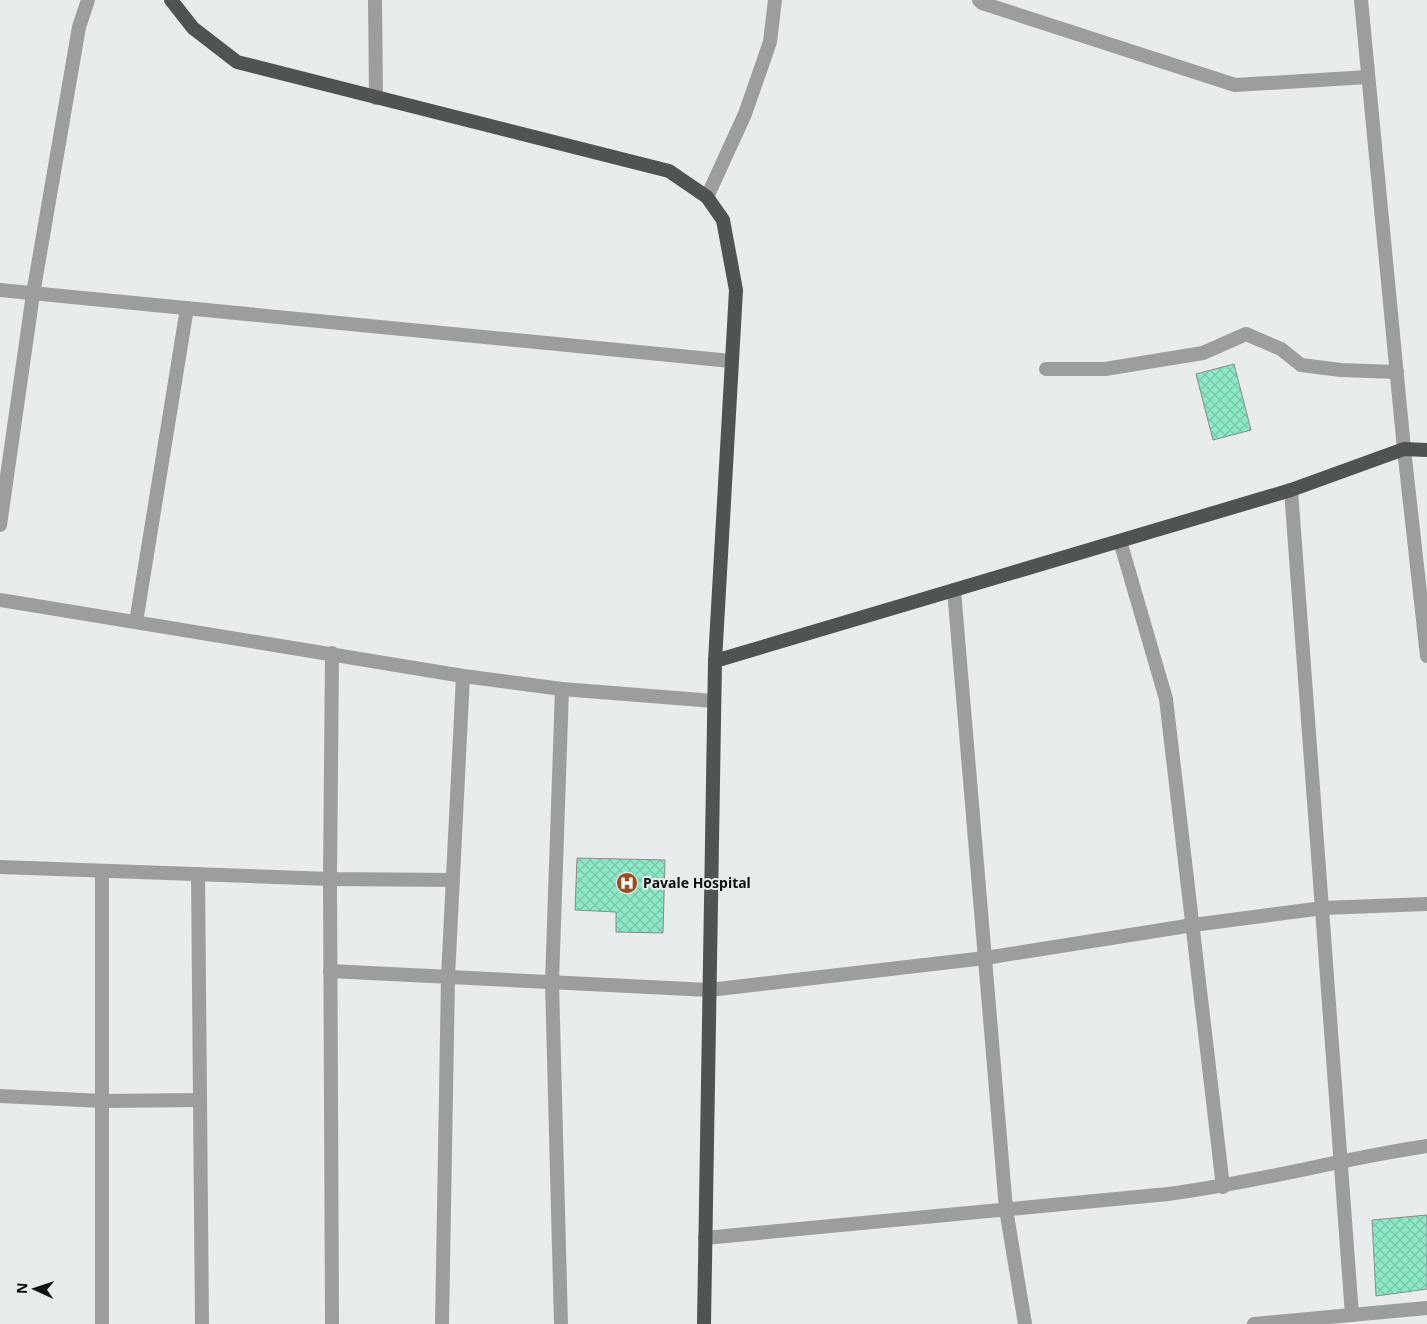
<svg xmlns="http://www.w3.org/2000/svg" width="1427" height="1324" font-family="'Noto Sans',sans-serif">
	<defs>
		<pattern id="building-cross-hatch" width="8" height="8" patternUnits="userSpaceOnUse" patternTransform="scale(1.25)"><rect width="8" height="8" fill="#8ce8c5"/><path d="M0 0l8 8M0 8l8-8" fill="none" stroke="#78c6a8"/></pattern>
	</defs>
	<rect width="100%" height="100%" fill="#e8ecec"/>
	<!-- building -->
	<g fill="url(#building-cross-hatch)" stroke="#898c8a">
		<path d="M1234 364 1251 430 1213 440 1196 374Z"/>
		<path d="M577 858 665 860 663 933 616 932V912L575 910Z"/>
		<path d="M1427 1215V1289L1376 1296 1372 1220Z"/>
	</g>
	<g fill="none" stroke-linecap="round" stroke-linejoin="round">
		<!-- minor -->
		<g stroke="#9c9d9e" stroke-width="14">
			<path d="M375 0 376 98"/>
			<path d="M979 0 982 3 1235 85 1368 77"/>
			<path d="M0 290 731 361"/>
			<path d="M1046 369H1105L1203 353 1246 334 1281 349 1301 365 1341 370 1397 372"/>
			<path d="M1404 449 1427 656"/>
			<path d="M1291 490 1352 1315"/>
			<path d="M0 525 33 294 79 27 88 0"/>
			<path d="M1120 541 1166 699 1223 1187"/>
			<path d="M954 590 1006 1209 1025 1324"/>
			<path d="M136 622 187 308"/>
			<path d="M0 867 330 879 452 880"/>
			<path d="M198 874 202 1324"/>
			<path d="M330 971 709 990 985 958 1193 925 1323 908 1427 904"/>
			<path d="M0 1096 102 1101 200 1100"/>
			<path d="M705 1238 1168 1194C1255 1183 1340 1159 1427 1146"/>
			<path d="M102 1324V871"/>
			<path d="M332 1324 330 879 332 653"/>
			<path d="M442 1324 448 977 463 676"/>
			<path d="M561 1324 552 982 562 689"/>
			<path d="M1254 1324 1427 1308"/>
		</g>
		<!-- tertiary -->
		<g stroke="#9c9d9e" stroke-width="14">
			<path d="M1361 0 1404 449"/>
			<path d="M707 197 745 114 770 42 775 0"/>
			<path d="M0 600 463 676 562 689 714 701"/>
		</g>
		<!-- trunk -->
		<g stroke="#505354" stroke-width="14">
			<path d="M171 0 193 28 237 62 669 171 707 197 723 220 736 290 715 661 704 1324"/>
			<path d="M715 661 1291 490 1404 449 1427 450"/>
		</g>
	</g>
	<!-- icons -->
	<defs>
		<g id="hospital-disc" transform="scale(1.125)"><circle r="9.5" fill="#944f25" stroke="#e8ecec"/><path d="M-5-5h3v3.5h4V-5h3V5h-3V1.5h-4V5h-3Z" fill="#fff"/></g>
	</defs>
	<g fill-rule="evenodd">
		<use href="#hospital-disc" x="627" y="883"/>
	</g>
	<g text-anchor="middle" stroke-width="4" stroke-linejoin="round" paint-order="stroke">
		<!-- poi labels -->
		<g font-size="14" font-weight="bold" fill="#101111" stroke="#e8ecec" text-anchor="start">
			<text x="643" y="888">Pavale Hospital</text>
		</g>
	</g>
	<!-- north arrow -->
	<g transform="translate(35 1289) rotate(273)" stroke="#e8ecec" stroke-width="4" paint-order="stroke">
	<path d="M0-4L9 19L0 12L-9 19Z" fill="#101111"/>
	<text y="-8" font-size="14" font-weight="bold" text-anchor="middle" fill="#101111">N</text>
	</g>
</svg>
